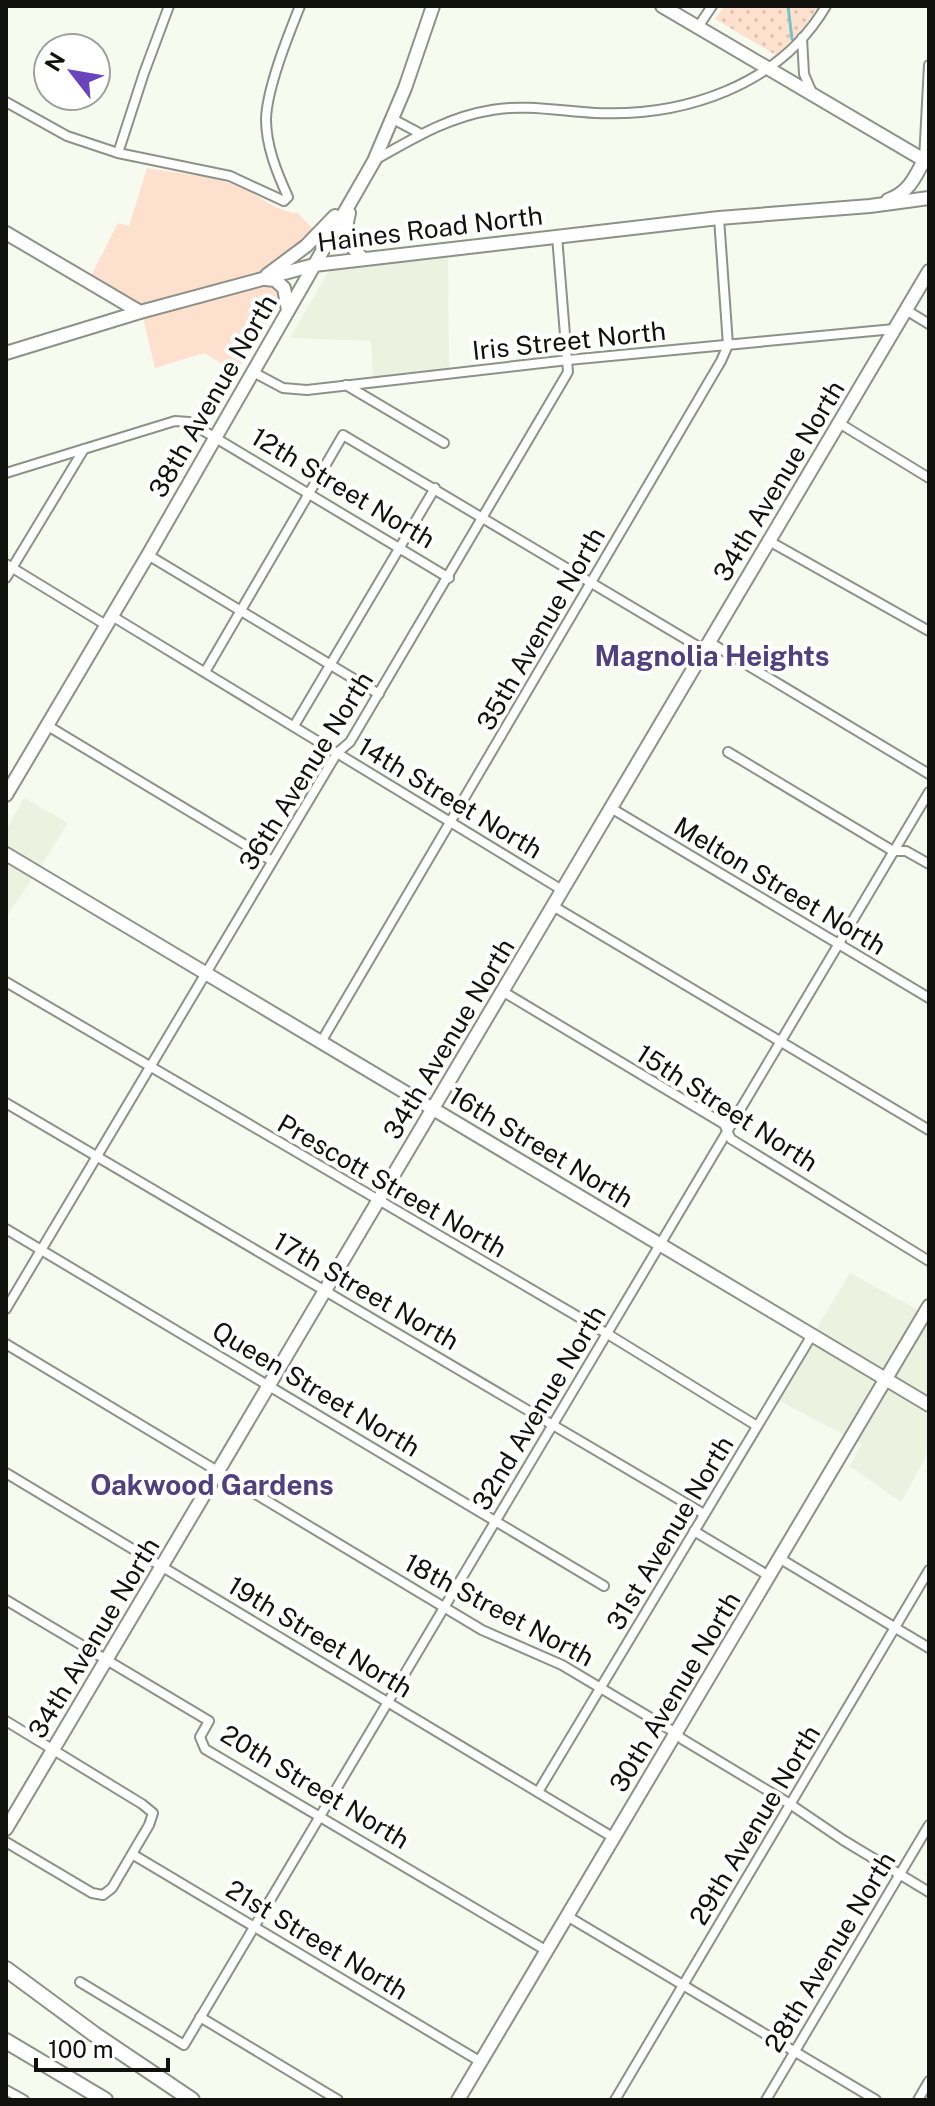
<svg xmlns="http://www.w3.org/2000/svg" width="935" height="2106" font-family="'Public Sans',sans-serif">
	<defs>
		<pattern id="park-dots" width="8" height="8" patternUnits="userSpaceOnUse" patternTransform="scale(2)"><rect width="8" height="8" fill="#fee0cf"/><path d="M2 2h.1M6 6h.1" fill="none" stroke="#d9bfb1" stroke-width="1.8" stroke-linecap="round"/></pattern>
	</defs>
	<rect width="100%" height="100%" fill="#f7fbef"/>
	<!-- built -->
	<g fill="#ecf2df">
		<path d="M448 253 449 369 373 377 371 341 290 338 331 267Z"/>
		<path d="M24 798 68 823 39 869 6 849V830Z"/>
		<path d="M6 859 34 876 6 917Z"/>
		<path d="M850 1273 920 1311 884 1373 815 1331Z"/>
		<path d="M929 1316V1399L893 1378Z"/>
		<path d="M814 1341 879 1380 846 1436 778 1400Z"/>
		<path d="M888 1386 929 1410V1451L901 1502 850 1466 862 1444 855 1440Z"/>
	</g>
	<!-- grass -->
	<path fill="#fee0cf" d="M147 168C176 173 206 175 235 185 257 193 275 212 298 213L315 231 279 290 282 294 278 303 236 372 204 353 155 368 140 305 91 276 118 223 129 226Z"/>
	<!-- park -->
	<path fill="url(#park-dots)" d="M725 6H819L799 33 776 55 715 19Z"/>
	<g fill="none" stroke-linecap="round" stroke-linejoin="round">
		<!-- stream -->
		<path stroke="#77c3bd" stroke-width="3" d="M788 6 792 39"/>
		<!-- street casing -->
		<g stroke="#8e9187" stroke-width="12">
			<g id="street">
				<path d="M698 27 712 6"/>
				<path d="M802 38 804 74 813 95"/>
				<path d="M6 102 67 136 118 153 230 176 284 201 288 197C277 173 266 146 266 119 267 88 288 36 300 6"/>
				<path d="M393 119 421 134"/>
				<path d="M118 153 144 73 169 6"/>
				<path d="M375 160C414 138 448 117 492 110 526 104 560 111 595 113 684 117 779 86 826 6"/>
				<path d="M924 160 929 65"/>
				<path d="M906 310 929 324"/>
				<path d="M253 372 283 388 307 390 568 360 894 329"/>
				<path d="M346 385 444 443"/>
				<path d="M839 423 929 478"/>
				<path d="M6 473 175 421 189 422 449 578"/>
				<path d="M769 541 929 631"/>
				<path d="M148 555 379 694"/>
				<path d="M6 564 106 625"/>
				<path d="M6 578 84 449"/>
				<path d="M112 616 562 890"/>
				<path d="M709 642 929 774"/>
				<path d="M205 672 343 435 704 650"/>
				<path d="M48 726 272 861"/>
				<path d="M294 726 435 488"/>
				<path d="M728 752 893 851H906L929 864"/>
				<path d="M611 808 929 998"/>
				<path d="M553 906 929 1130"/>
				<path d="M6 982 606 1333 757 1426"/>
				<path d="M502 991 724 1124 731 1139 929 1261"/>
				<path d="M321 1042 721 361 728 345 719 218"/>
				<path d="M6 1103 704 1514"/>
				<path d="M6 1229 604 1586"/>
				<path d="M6 1309 337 753 350 742 568 372 557 236"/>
				<path d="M6 1344 482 1630 562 1665 676 1733 682 1739 790 1804 843 1840 929 1892"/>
				<path d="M6 1473 614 1838"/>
				<path d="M694 1531 769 1576"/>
				<path d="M779 1558 929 1648"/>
				<path d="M6 1600 209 1721 200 1737 205 1749 547 1951"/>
				<path d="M6 1721 142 1804 153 1813 149 1825 112 1888 103 1895 92 1893 6 1842"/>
				<path d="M538 1792 812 1335"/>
				<path d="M132 1854 481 2062"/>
				<path d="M567 1916 876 2100"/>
				<path d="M80 1982 184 2045 929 792"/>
				<path d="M200 2017 338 2100"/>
				<path d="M6 2090 24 2100"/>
				<path d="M615 2100 929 1570"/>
				<path d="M766 2100 929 1825"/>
				<path d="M918 2100 929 2081"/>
			</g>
		</g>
		<!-- secondary casing -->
		<g stroke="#8e9187" stroke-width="16">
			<g id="secondary">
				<path d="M662 6 929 163"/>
				<path d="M888 200C908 193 915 178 924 160"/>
				<path d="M349 213C343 234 348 244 363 259"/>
				<path d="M6 233 140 312"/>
				<path d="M267 275 306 246 335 216"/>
				<path d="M265 279 275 280 284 288 288 310"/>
				<path d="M6 353 140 312 314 265 719 218 870 206 929 198"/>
				<path d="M6 795 148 555 374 161 405 88 433 6"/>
				<path d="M6 854 929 1405"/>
				<path d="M6 1829 929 271"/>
				<path d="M458 2100 929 1306"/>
			</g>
		</g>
		<!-- highway casing -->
		<g stroke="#8e9187" stroke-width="18">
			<g id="highway">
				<path d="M6 1969 94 2034 192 2100"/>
				<path d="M6 2041 105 2100"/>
			</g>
		</g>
		<!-- street -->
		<use href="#street" stroke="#fff" stroke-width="8"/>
		<!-- secondary -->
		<use href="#secondary" stroke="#fff" stroke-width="12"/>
		<!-- highway -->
		<use href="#highway" stroke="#fff" stroke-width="14"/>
	</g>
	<g text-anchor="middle" stroke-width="8" stroke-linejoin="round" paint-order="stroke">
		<!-- street labels -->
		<g font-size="26" fill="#11120e" stroke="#fff">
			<text transform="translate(430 229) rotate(-7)" y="9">Haines Road North</text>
			<text transform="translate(569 341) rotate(-6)" y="9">Iris Street North</text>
			<text transform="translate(213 396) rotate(-60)" y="9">38th Avenue North</text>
			<text transform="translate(779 481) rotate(-59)" y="9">34th Avenue North</text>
			<text transform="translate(343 488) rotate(31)" y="9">12th Street North</text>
			<text transform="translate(541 629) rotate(-60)" y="9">35th Avenue North</text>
			<text transform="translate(306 771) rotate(-58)" y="9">36th Avenue North</text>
			<text transform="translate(450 798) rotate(31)" y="9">14th Street North</text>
			<text transform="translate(780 886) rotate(31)" y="9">Melton Street North</text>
			<text transform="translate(449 1039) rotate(-59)" y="9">34th Avenue North</text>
			<text transform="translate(727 1108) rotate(33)" y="9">15th Street North</text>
			<text transform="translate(541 1147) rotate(31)" y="9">16th Street North</text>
			<text transform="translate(392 1186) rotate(30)" y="9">Prescott Street North</text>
			<text transform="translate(366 1291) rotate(30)" y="9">17th Street North</text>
			<text transform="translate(316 1389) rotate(31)" y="9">Queen Street North</text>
			<text transform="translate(539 1408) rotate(-59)" y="9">32nd Avenue North</text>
			<text transform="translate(670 1533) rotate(-59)" y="9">31st Avenue North</text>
			<text transform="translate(499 1610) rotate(28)" y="9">18th Street North</text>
			<text transform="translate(320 1637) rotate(31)" y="9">19th Street North</text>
			<text transform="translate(94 1638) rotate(-59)" y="9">34th Avenue North</text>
			<text transform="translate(675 1692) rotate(-59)" y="9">30th Avenue North</text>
			<text transform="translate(315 1787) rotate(31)" y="9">20th Street North</text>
			<text transform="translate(755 1825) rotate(-59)" y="9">29th Avenue North</text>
			<text transform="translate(317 1940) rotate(31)" y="9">21st Street North</text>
			<text transform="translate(830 1952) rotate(-59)" y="9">28th Avenue North</text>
		</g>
		<!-- neighbourhood labels -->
		<g font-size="28" font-weight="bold" fill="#4f407e" stroke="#fff">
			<text x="712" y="666">Magnolia Heights</text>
			<text x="212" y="1495">Oakwood Gardens</text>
		</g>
	</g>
	<!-- border -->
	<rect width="935" height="2106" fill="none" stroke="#11120e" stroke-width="16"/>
	<!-- north arrow -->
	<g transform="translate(72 72) rotate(301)"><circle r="38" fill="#ffffff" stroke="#a0a09f" stroke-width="2"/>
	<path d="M0-6L14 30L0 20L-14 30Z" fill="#6944bd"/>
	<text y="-12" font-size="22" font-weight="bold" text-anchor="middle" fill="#11120e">N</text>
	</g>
	<!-- scale -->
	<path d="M36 2058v12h132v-12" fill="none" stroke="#11120e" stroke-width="4"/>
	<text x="48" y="2058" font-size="24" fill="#11120e" stroke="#ffffff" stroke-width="6" paint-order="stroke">100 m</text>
</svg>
